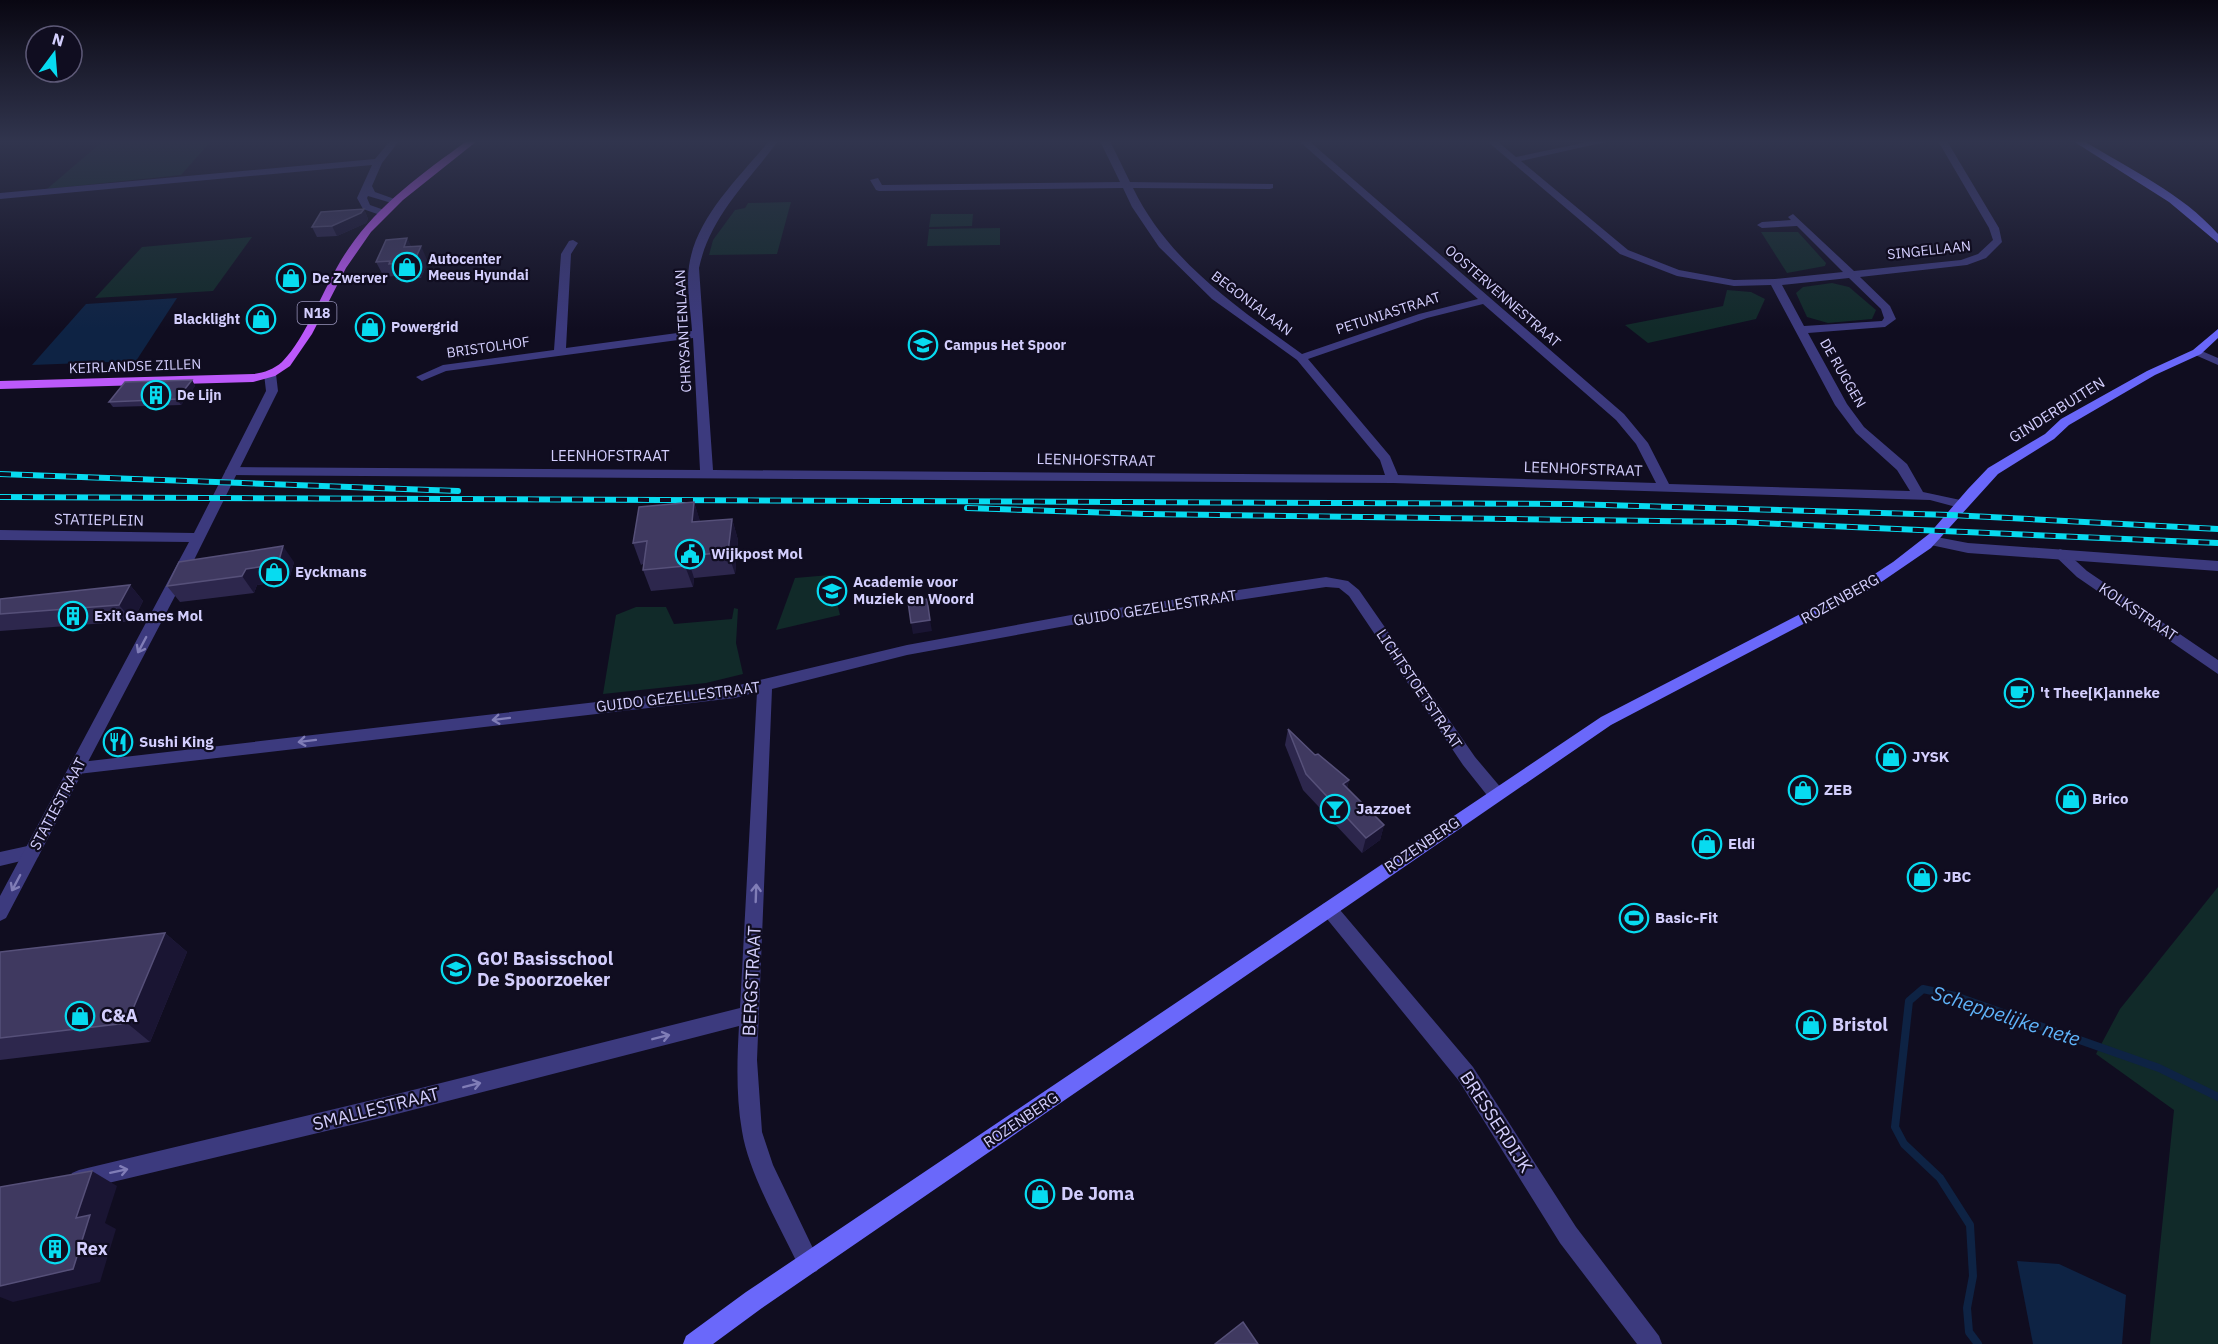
<svg xmlns="http://www.w3.org/2000/svg" width="2218" height="1344" font-family="'IBM Plex Sans',sans-serif">
	<rect width="100%" height="100%" fill="#100d20"/>
	<!-- green -->
	<g fill="#112a29">
		<path d="M103 141H211L181 175 47 189Z"/>
		<path d="M791 202 777 254 709 255 713 240 735 210 745 208 748 203Z"/>
		<path d="M931 214H973L972 226 929 227Z"/>
		<path d="M1000 228V245L927 246 929 229Z"/>
		<path d="M1798 232 1826 263 1825 266 1787 273 1761 232Z"/>
		<path d="M252 237 213 291 95 298 142 247Z"/>
		<path d="M1832 283 1849 287 1876 310 1872 319 1828 323 1807 317 1796 293 1803 287Z"/>
		<path d="M1727 290 1751 292 1765 299 1756 319 1648 343 1625 325 1723 306Z"/>
		<path d="M830 575 840 615 776 630 795 578Z"/>
		<path d="M636 607H666L674 624 732 619 734 608 738 609 736 643 743 674 706 683 603 694 616 615Z"/>
		<path d="M2218 887V1344H2150L2174 1110 2096 1054 2120 1009Z"/>
	</g>
	<!-- water -->
	<g fill="#0e2344">
		<path d="M177 298 136 361 32 365 86 304Z"/>
		<path d="M2017 1261 2059 1264 2126 1295 2122 1344H2033Z"/>
	</g>
	<g fill="none" stroke-linecap="round" stroke-linejoin="round">
		<!-- stream -->
		<path stroke="#0e2344" stroke-width="8" d="M1978 1344 1969 1332 1967 1308 1973 1276 1970 1225 1940 1178 1904 1144 1895 1127 1909 1001 1923 989 1955 996 2159 1068 2218 1097"/>
		<!-- minor -->
		<g fill="#3c3a7e" fill-rule="evenodd">
			<path d="M390 141H399L382 163 372 186 375 192 400 201 395 204 368 196 367 198 370 205 387 211 388 213 383 216 363 209 357 198 372 165 0 199V193L375 159Z"/>
			<path d="M769 141H778C748 182 710 216 699 268L713 470 1385 475 1380 460 1297 360 1212 299 1159 247 1132 207 1123 188 879 191 876 190 870 180 878 178 882 185 1120 182 1100 141H1110L1130 182 1273 184V188L1270 189 1133 188C1169 262 1237 307 1302 354L1419 314 1478 299 1299 141H1309L1624 414 1648 443 1669 484 1910 491 1897 470 1856 433 1835 405 1771 285 1734 286 1677 276 1620 254 1487 141H1497L1516 157 1592 141H1610L1521 161 1628 250 1679 270 1734 280 1775 279 1843 272 1797 226 1762 228 1757 225 1762 222 1791 220 1788 217 1793 214 1854 271 1961 260 1978 254 1993 240 1989 228 1938 141H1947L1999 228 2002 242 1986 258 1967 265 1860 277 1890 306 1896 319 1885 327 1808 333 1847 404 1864 427 1907 464 1923 492 1965 501 1967 504 1960 508 1930 500 1393 483 231 475 225 471 231 467 700 470 693 338 446 371 422 381 416 377 443 365 554 350 561 254 569 241 573 240 578 243 571 254 566 348 692 331C691 311 686 286 689 266 696 217 739 178 769 141ZM1849 278 1881 309 1884 318 1882 321 1804 326 1782 285ZM1483 304 1616 420 1636 444 1656 483 1398 475 1390 456 1308 359 1427 318Z"/>
			<path d="M2197 349 2218 358V365L2193 354V350Z"/>
			<path d="M2060 549 2065 551 2087 571 2218 660V674L2077 577 2053 554Z"/>
			<path d="M1326 577 1348 581 1359 590 1475 757 1502 789 1504 794 1502 799 1496 801 1490 799 1463 765 1349 596 1339 588 1326 587 1071 625 907 655 772 689 757 1060 762 1132 773 1165 820 1263 817 1271 809 1274 801 1271C782 1230 749 1175 742 1131 736 1097 737 1060 739 1026L389 1116 79 1190 72 1187 69 1180 72 1173 79 1170 389 1096 740 1008 757 692 735 698 78 774 72 773 70 768 72 763 735 686 907 645 1071 615Z"/>
			<path d="M32 845 38 847 40 852 38 857 0 866V852Z"/>
			<path d="M1329 901 1335 904 1473 1067 1576 1227 1659 1336 1662 1344H1637L1560 1243 1459 1081 1323 914 1320 909 1323 904Z"/>
		</g>
		<!-- tertiary -->
		<g fill="#3c3a7e" fill-rule="evenodd">
			<path d="M270 370 276 374 278 391 195 558 6 918 0 921V896L189 542 0 540V530L194 533 266 391 264 374Z"/>
			<path d="M1931 536 1968 543 2218 561V571L1968 553 1926 544 1924 541Z"/>
		</g>
		<!-- secondary -->
		<g fill="#6a68fa" fill-rule="evenodd">
			<path d="M2073 141H2084C2129 169 2182 193 2218 234V243L2169 202Z"/>
			<path d="M2218 329V338L2201 354 2155 375 2069 425 2054 439 1998 474 1931 548 1874 587 1611 725 762 1308 713 1344H683L686 1336 746 1292 1601 717 1864 581 1893 562 1929 534 1968 489 1988 468 2045 434 2061 419 2147 371 2193 350Z"/>
		</g>
		<!-- primary -->
		<path fill="#bc59fa" fill-rule="evenodd" d="M467 141H477L403 200 371 232 346 268 312 334 290 366 275 376 253 382 0 389V381L253 374C264 373 274 369 282 362 308 336 326 280 349 248 379 204 424 172 467 141Z"/>
		<!-- rail casing -->
		<g stroke="#07dbf0" stroke-width="6">
			<g id="rail">
				<path d="M0 474 458 491"/>
				<path d="M0 497 1569 504 1951 515 2218 529"/>
				<path d="M967 508 1146 514 1735 522 2218 543"/>
			</g>
		</g>
		<!-- rail -->
		<use href="#rail" stroke="#100d20" stroke-width="4" stroke-dasharray="11" stroke-linecap="butt"/>
	</g>
	<!-- wall -->
	<g fill="#2d274d">
		<path d="M364 209 368 219 366 223 337 236 317 237 312 227Z"/>
		<path d="M407 238 411 247 428 262 421 278 396 280 395 276 384 277 376 262Z"/>
		<path d="M192 380 195 386 181 405 113 407 109 402Z"/>
		<path d="M694 502 700 522 732 519 738 540 735 574 694 578 693 587 651 591 643 570V564L641 565 633 543Z"/>
		<path d="M294 562 289 580 257 585 254 593 180 602 167 586Z"/>
		<path d="M130 585 143 601 133 621 0 631V614Z"/>
		<path d="M1288 729 1315 755 1349 780 1347 788 1384 825 1380 840 1362 853 1303 790 1285 745Z"/>
		<path d="M165 933 187 952 150 1042 0 1060V952Z"/>
	</g>
	<!-- shaded-wall -->
	<g fill="#1a1533">
		<path d="M364 209 368 219 366 223 337 236 332 226Z"/>
		<path d="M407 238 415 254 411 263 404 247Z"/>
		<path d="M421 246 428 262 421 278 414 262Z"/>
		<path d="M192 380 195 386 181 405 177 399Z"/>
		<path d="M694 502 701 524 692 522Z"/>
		<path d="M732 519 738 540 735 574 728 552Z"/>
		<path d="M283 546 294 562 289 580 257 585 254 593 242 576 246 569Z"/>
		<path d="M687 556 694 578 693 587 685 566Z"/>
		<path d="M130 585 143 601 133 621 119 605Z"/>
		<path d="M930 620 932 631 913 634 911 623Z"/>
		<path d="M1349 780 1345 795 1343 784Z"/>
		<path d="M1384 825 1380 840 1362 853 1366 838Z"/>
		<path d="M165 933 187 952 150 1042 127 1023Z"/>
		<path d="M92 1171 117 1186 105 1223 116 1229 100 1282 13 1302 0 1297V1286L76 1218Z"/>
	</g>
	<!-- building -->
	<g fill="#3f3960" stroke="#565079" stroke-width="1.5">
		<path d="M364 209 361 213 332 226 312 227 321 212Z"/>
		<path d="M407 238 404 247 421 246 414 262 389 264 390 261 376 262 386 240Z"/>
		<path d="M192 380 177 399 109 402 125 382Z"/>
		<path d="M694 502 692 522 732 519 728 552 687 556 685 566 643 570 647 541 633 543 639 507Z"/>
		<path d="M283 546 278 564 246 569 242 576 167 586 179 562Z"/>
		<path d="M130 585 119 605 0 614V599Z"/>
		<path d="M927 599 930 620 911 623 908 602Z"/>
		<path d="M1288 729 1315 755 1318 754 1349 780 1343 784 1384 825 1366 838 1306 774Z"/>
		<path d="M165 933 127 1023 0 1038V952Z"/>
		<path d="M92 1171 76 1218 90 1215 73 1269 0 1286V1187Z"/>
		<path d="M1243 1322 1258 1344H1215Z"/>
	</g>
	<!-- one-way arrows -->
	<defs><path id="oneway-shaft" d="M-6 0H5M1.5-3L5.5 0L1.5 3" fill="none" stroke-width="1.6" stroke-linecap="round" stroke-linejoin="round" transform="scale(1.5)"/></defs>
	<g stroke="#807db7">
		<use href="#oneway-shaft" transform="translate(142 645) rotate(118)"/>
		<use href="#oneway-shaft" transform="translate(501 719) rotate(173)"/>
		<use href="#oneway-shaft" transform="translate(307 741) rotate(173)"/>
		<use href="#oneway-shaft" transform="translate(16 883) rotate(118)"/>
		<use href="#oneway-shaft" transform="translate(756 893) rotate(-88)"/>
		<use href="#oneway-shaft" transform="translate(661 1037) rotate(-14)"/>
		<use href="#oneway-shaft" transform="translate(472 1085) rotate(-14)"/>
		<use href="#oneway-shaft" transform="translate(119 1171) rotate(-12)"/>
	</g>
	<!-- sky -->
	<linearGradient id="sky" x2="0" y2="1"><stop stop-color="#090712"/><stop offset="0.43" stop-color="#31354e"/><stop offset="1" stop-color="#31354e" stop-opacity="0"/></linearGradient>
	<rect width="2218" height="329" fill="url(#sky)"/>
	<!-- icons -->
	<defs>
		<g id="shop-ring" transform="scale(1.5)"><circle r="9.5" fill="#100d20" stroke="#07dbf0" stroke-width="1.5"/><path d="M-5-2.5h2.3a2.7 3.5 0 0 1 5.4 0H5L5.5 6h-11ZM-1.5-2.5h3a1.5 2.3 0 0 0-3 0Z" fill="#07dbf0"/></g>
		<g id="school-ring" transform="scale(1.5)"><circle r="9.5" fill="#100d20" stroke="#07dbf0" stroke-width="1.5"/><path d="M0-5L7-2L0 1L-7-2ZM-4 1L0 2.5L4 1V4Q0 6-4 4Z" fill="#07dbf0"/></g>
		<g id="building-ring" transform="scale(1.5)"><circle r="9.5" fill="#100d20" stroke="#07dbf0" stroke-width="1.5"/><path d="M-4-6H4V6H1V3H-1V6H-4ZM-2.5-4.3h1.7v1.8h-1.7ZM.8-4.3h1.7v1.8H.8ZM-2.5-1h1.7V.8h-1.7ZM.8-1h1.7V.8H.8Z" fill="#07dbf0"/></g>
		<g id="civic-ring" transform="scale(1.5)"><circle r="9.5" fill="#100d20" stroke="#07dbf0" stroke-width="1.5"/><path d="M-.6-6.5H3V-4.5H.6V-3L4-1V1h2V6H-6V1h2V-1L-.6-3ZM-1.2 2.5V6h2.4V2.5Z" fill="#07dbf0"/></g>
		<g id="cafe-ring" transform="scale(1.5)"><circle r="9.5" fill="#100d20" stroke="#07dbf0" stroke-width="1.5"/><path d="M-5.5-4.5H6V0H3Q3 3.5 0 3.5H-2.5Q-5.5 3.5-5.5 0ZM3-3.2v2h1.7v-2ZM-6 4.5H4V6H-6Z" fill="#07dbf0"/></g>
		<g id="restaurant-ring" transform="scale(1.5)"><circle r="9.5" fill="#100d20" stroke="#07dbf0" stroke-width="1.5"/><path d="M-5-6h1v4h1v-4h1v4h1v-4h1v5L-1.5 .5V6h-2V.5L-5-1ZM5-6V6H3V1.5H1.5Q1.5-4 5-6Z" fill="#07dbf0"/></g>
		<g id="bar-ring" transform="scale(1.5)"><circle r="9.5" fill="#100d20" stroke="#07dbf0" stroke-width="1.5"/><path d="M-6-5H6L.8 .8V4.5H3.5V6h-7V4.5H-.8V.8Z" fill="#07dbf0"/></g>
		<g id="stadium-ring" transform="scale(1.5)"><circle r="9.5" fill="#100d20" stroke="#07dbf0" stroke-width="1.5"/><path d="M0-5a6.5 5 0 1 0 0 10a6.5 5 0 1 0 0-10ZM-3.5-1.8h7v3.6h-7Z" fill="#07dbf0"/></g>
	</defs>
	<g fill-rule="evenodd">
		<use href="#shop-ring" x="407" y="267"/>
		<use href="#shop-ring" x="291" y="278"/>
		<use href="#shop-ring" x="261" y="319"/>
		<use href="#shop-ring" x="370" y="327"/>
		<use href="#school-ring" x="923" y="345"/>
		<use href="#building-ring" x="156" y="395"/>
		<use href="#civic-ring" x="690" y="554"/>
		<use href="#shop-ring" x="274" y="572"/>
		<use href="#school-ring" x="832" y="591"/>
		<use href="#building-ring" x="73" y="616"/>
		<use href="#cafe-ring" x="2019" y="693"/>
		<use href="#restaurant-ring" x="118" y="742"/>
		<use href="#shop-ring" x="1891" y="757"/>
		<use href="#shop-ring" x="1803" y="790"/>
		<use href="#shop-ring" x="2071" y="799"/>
		<use href="#bar-ring" x="1335" y="809"/>
		<use href="#shop-ring" x="1707" y="844"/>
		<use href="#shop-ring" x="1922" y="877"/>
		<use href="#stadium-ring" x="1634" y="918"/>
		<use href="#school-ring" x="456" y="969"/>
		<use href="#shop-ring" x="80" y="1016"/>
		<use href="#shop-ring" x="1811" y="1025"/>
		<use href="#shop-ring" x="1040" y="1194"/>
		<use href="#building-ring" x="55" y="1249"/>
	</g>
	<g text-anchor="middle" stroke-width="4.5" stroke-linejoin="round" paint-order="stroke">
		<!-- far-street labels -->
		<g font-size="14" fill="#d3cefd" stroke="#100d20">
			<text transform="translate(1929 250) rotate(-6)" y="5">SINGELLAAN</text>
			<text transform="translate(1503 296) rotate(41)" y="5">OOSTERVENNESTRAAT</text>
			<text transform="translate(1252 303) rotate(37)" y="5">BEGONIALAAN</text>
			<text transform="translate(1388 313) rotate(-18)" y="5">PETUNIASTRAAT</text>
			<text transform="translate(683 331) rotate(-93)" y="5">CHRYSANTENLAAN</text>
			<text transform="translate(488 347) rotate(-8)" y="5">BRISTOLHOF</text>
			<text transform="translate(135 366) rotate(-2)" y="5">KEIRLANDSE ZILLEN</text>
			<text transform="translate(1843 373) rotate(60)" y="5">DE RUGGEN</text>
		</g>
		<!-- far-poi labels -->
		<g font-size="14" font-weight="bold" fill="#d3cefd" stroke="#100d20" text-anchor="start">
			<text x="428" y="264">Autocenter<tspan x="428" dy="16">Meeus Hyundai</tspan></text>
			<text x="312" y="283">De Zwerver</text>
			<text x="240" y="324" text-anchor="end">Blacklight</text>
			<text x="391" y="332">Powergrid</text>
			<text x="944" y="350">Campus Het Spoor</text>
			<text x="177" y="400">De Lijn</text>
		</g>
		<!-- shield labels -->
		<rect fill="#100d20" stroke="#9894bb" stroke-width="1.5" x="297.5" y="302" width="39" height="22" rx="4.5"/>
		<g font-size="14" font-weight="bold" fill="#d3cefd">
			<text x="317" y="318">N18</text>
		</g>
		<!-- street labels -->
		<g font-size="15" fill="#d3cefd" stroke="#100d20">
			<text transform="translate(2057 410) rotate(-32)" y="5">GINDERBUITEN</text>
			<text x="610" y="461">LEENHOFSTRAAT</text>
			<text transform="translate(1096 460) rotate(1)" y="5">LEENHOFSTRAAT</text>
			<text transform="translate(1583 469) rotate(2)" y="5">LEENHOFSTRAAT</text>
			<text transform="translate(99 520) rotate(1)" y="5">STATIEPLEIN</text>
			<text transform="translate(1840 599) rotate(-29)" y="5">ROZENBERG</text>
			<text transform="translate(1155 608) rotate(-9)" y="5">GUIDO GEZELLESTRAAT</text>
			<text transform="translate(2138 612) rotate(34)" y="5">KOLKSTRAAT</text>
			<text transform="translate(1419 689) rotate(56)" y="5">LICHTSTOETSTRAAT</text>
			<text transform="translate(678 697) rotate(-7)" y="5">GUIDO GEZELLESTRAAT</text>
			<text transform="translate(58 804) rotate(-62)" y="5">STATIESTRAAT</text>
			<text transform="translate(1422 845) rotate(-34)" y="5">ROZENBERG</text>
			<text transform="translate(1021 1120) rotate(-34)" y="5">ROZENBERG</text>
		</g>
		<!-- poi labels -->
		<g font-size="15" font-weight="bold" fill="#d3cefd" stroke="#100d20" text-anchor="start">
			<text x="711" y="559">Wijkpost Mol</text>
			<text x="295" y="577">Eyckmans</text>
			<text x="853" y="587">Academie voor<tspan x="853" dy="17">Muziek en Woord</tspan></text>
			<text x="94" y="621">Exit Games Mol</text>
			<text x="2040" y="698">'t Thee[K]anneke</text>
			<text x="139" y="747">Sushi King</text>
			<text x="1912" y="762">JYSK</text>
			<text x="1824" y="795">ZEB</text>
			<text x="2092" y="804">Brico</text>
			<text x="1356" y="814">Jazzoet</text>
			<text x="1728" y="849">Eldi</text>
			<text x="1943" y="882">JBC</text>
			<text x="1655" y="923">Basic-Fit</text>
		</g>
		<!-- near-poi labels -->
		<g font-size="18" font-weight="bold" fill="#d3cefd" stroke="#100d20" text-anchor="start">
			<text x="477" y="965">GO! Basisschool<tspan x="477" dy="21">De Spoorzoeker</tspan></text>
			<text x="101" y="1022">C&amp;A</text>
			<text x="1832" y="1031">Bristol</text>
			<text x="1061" y="1200">De Joma</text>
			<text x="76" y="1255">Rex</text>
		</g>
		<!-- near-street labels -->
		<g font-size="18" fill="#d3cefd" stroke="#100d20">
			<text transform="translate(752 981) rotate(-87)" y="6">BERGSTRAAT</text>
			<text transform="translate(376 1109) rotate(-14)" y="6">SMALLESTRAAT</text>
			<text transform="translate(1496 1122) rotate(57)" y="6">BRESSERDIJK</text>
		</g>
		<!-- near-water labels -->
		<g font-size="20" font-style="italic" fill="#5fb4fa" stroke="#100d20">
			<text transform="translate(2006 1016) rotate(18)" y="7">Scheppelijke nete</text>
		</g>
	</g>
	<!-- north arrow -->
	<g transform="translate(54 54) rotate(16)"><circle r="28" fill="#100d20" stroke="#5e5a78" stroke-width="1.5"/>
	<path d="M0-4.5L10 22L0 15L-10 22Z" fill="#07dbf0"/>
	<text y="-9" font-size="16" font-weight="bold" text-anchor="middle" fill="#d3cefd">N</text>
	</g>
</svg>
